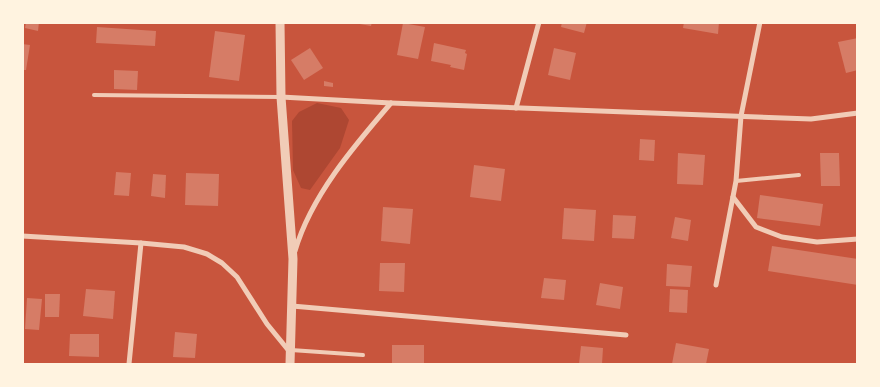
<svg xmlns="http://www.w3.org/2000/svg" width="880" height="387" font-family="Manrope,sans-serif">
	<rect width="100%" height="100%" fill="#c8553d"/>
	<!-- green -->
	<path fill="#ae4732" d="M317 103 341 108 349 120 340 148 310 190 301 188 293 170 292 121 299 112Z"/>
	<!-- building -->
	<g fill="#d67c66">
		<path d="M26 22H39L38 31 25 28Z"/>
		<path d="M354 22H372L371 26 354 23Z"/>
		<path d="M562 22H587L584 33 561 27Z"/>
		<path d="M684 22H719L718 34 683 28Z"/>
		<path d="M403 23 425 27 418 59 397 55Z"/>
		<path d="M97 27 156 31 155 46 96 43Z"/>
		<path d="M215 31 245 35 239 81 209 77Z"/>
		<path d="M858 38V70L846 73 838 42Z"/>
		<path d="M434 43 466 50 465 53 467 54 464 70 450 67 451 65 431 61Z"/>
		<path d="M22 44 30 45 26 70H22Z"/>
		<path d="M310 48 323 68 304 80 291 60Z"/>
		<path d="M554 48 576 53 570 80 548 75Z"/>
		<path d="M114 70 138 71 137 90 114 89Z"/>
		<path d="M324 81 333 83V87L324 86Z"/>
		<path d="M640 139 655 140 654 161 639 160Z"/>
		<path d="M678 153 705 155 703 185 677 184Z"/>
		<path d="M820 153H839L840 186H821Z"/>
		<path d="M474 165 505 169 501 201 470 197Z"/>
		<path d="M116 172 131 173 129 196 114 195Z"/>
		<path d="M186 173 219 174 218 206 185 205Z"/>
		<path d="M153 174 166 175 165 198 151 196Z"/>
		<path d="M760 195 823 204 820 226 757 218Z"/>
		<path d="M383 207 413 209 410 244 381 241Z"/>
		<path d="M564 208 596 210 594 241 562 239Z"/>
		<path d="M613 215 636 216 634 239 612 238Z"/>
		<path d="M675 217 691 220 688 241 671 238Z"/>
		<path d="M772 246 858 259V285L768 271Z"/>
		<path d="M380 263H405L404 292 379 291Z"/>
		<path d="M667 264 692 266 690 287 666 286Z"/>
		<path d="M544 278 566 280 564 300 541 298Z"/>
		<path d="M600 283 623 287 620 309 596 305Z"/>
		<path d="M86 289 115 291 113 319 83 316Z"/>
		<path d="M670 289 688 290 687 313 669 312Z"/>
		<path d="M45 294H60L59 317H45Z"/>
		<path d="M27 298 42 299 39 330 25 329Z"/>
		<path d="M175 332 197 334 195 358 173 357Z"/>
		<path d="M70 334H99V357L69 356Z"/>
		<path d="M676 343 709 349 706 364H672Z"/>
		<rect x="392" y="345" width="32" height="19"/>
		<path d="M581 346 603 348 602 364H579Z"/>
	</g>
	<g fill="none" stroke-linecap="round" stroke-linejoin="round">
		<!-- service -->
		<g stroke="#f1ccb7" stroke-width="4">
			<path d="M94 95 280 97"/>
			<path d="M736 181 799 175"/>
			<path d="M291 350 363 355"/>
		</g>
		<!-- minor -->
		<g stroke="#f1ccb7" stroke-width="5">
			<path d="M281 97 391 103 811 119 858 113"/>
			<path d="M516 108 539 22"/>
			<path d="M733 197 756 227 782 237 817 242 858 239"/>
			<path d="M22 236 141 243 184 247 207 254 222 263 237 277 267 324 289 351"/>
			<path d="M295 251C311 196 354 146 391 103"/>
			<path d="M716 285 736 181 741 116 760 22"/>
			<path d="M292 306 626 335"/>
			<path d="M129 364 141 243"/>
		</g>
		<!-- tertiary -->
		<path stroke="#f1ccb7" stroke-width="9" d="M280 22 281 97 293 259 290 364"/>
	</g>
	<!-- border -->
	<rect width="880" height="387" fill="none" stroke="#fff3e0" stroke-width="48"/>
</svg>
